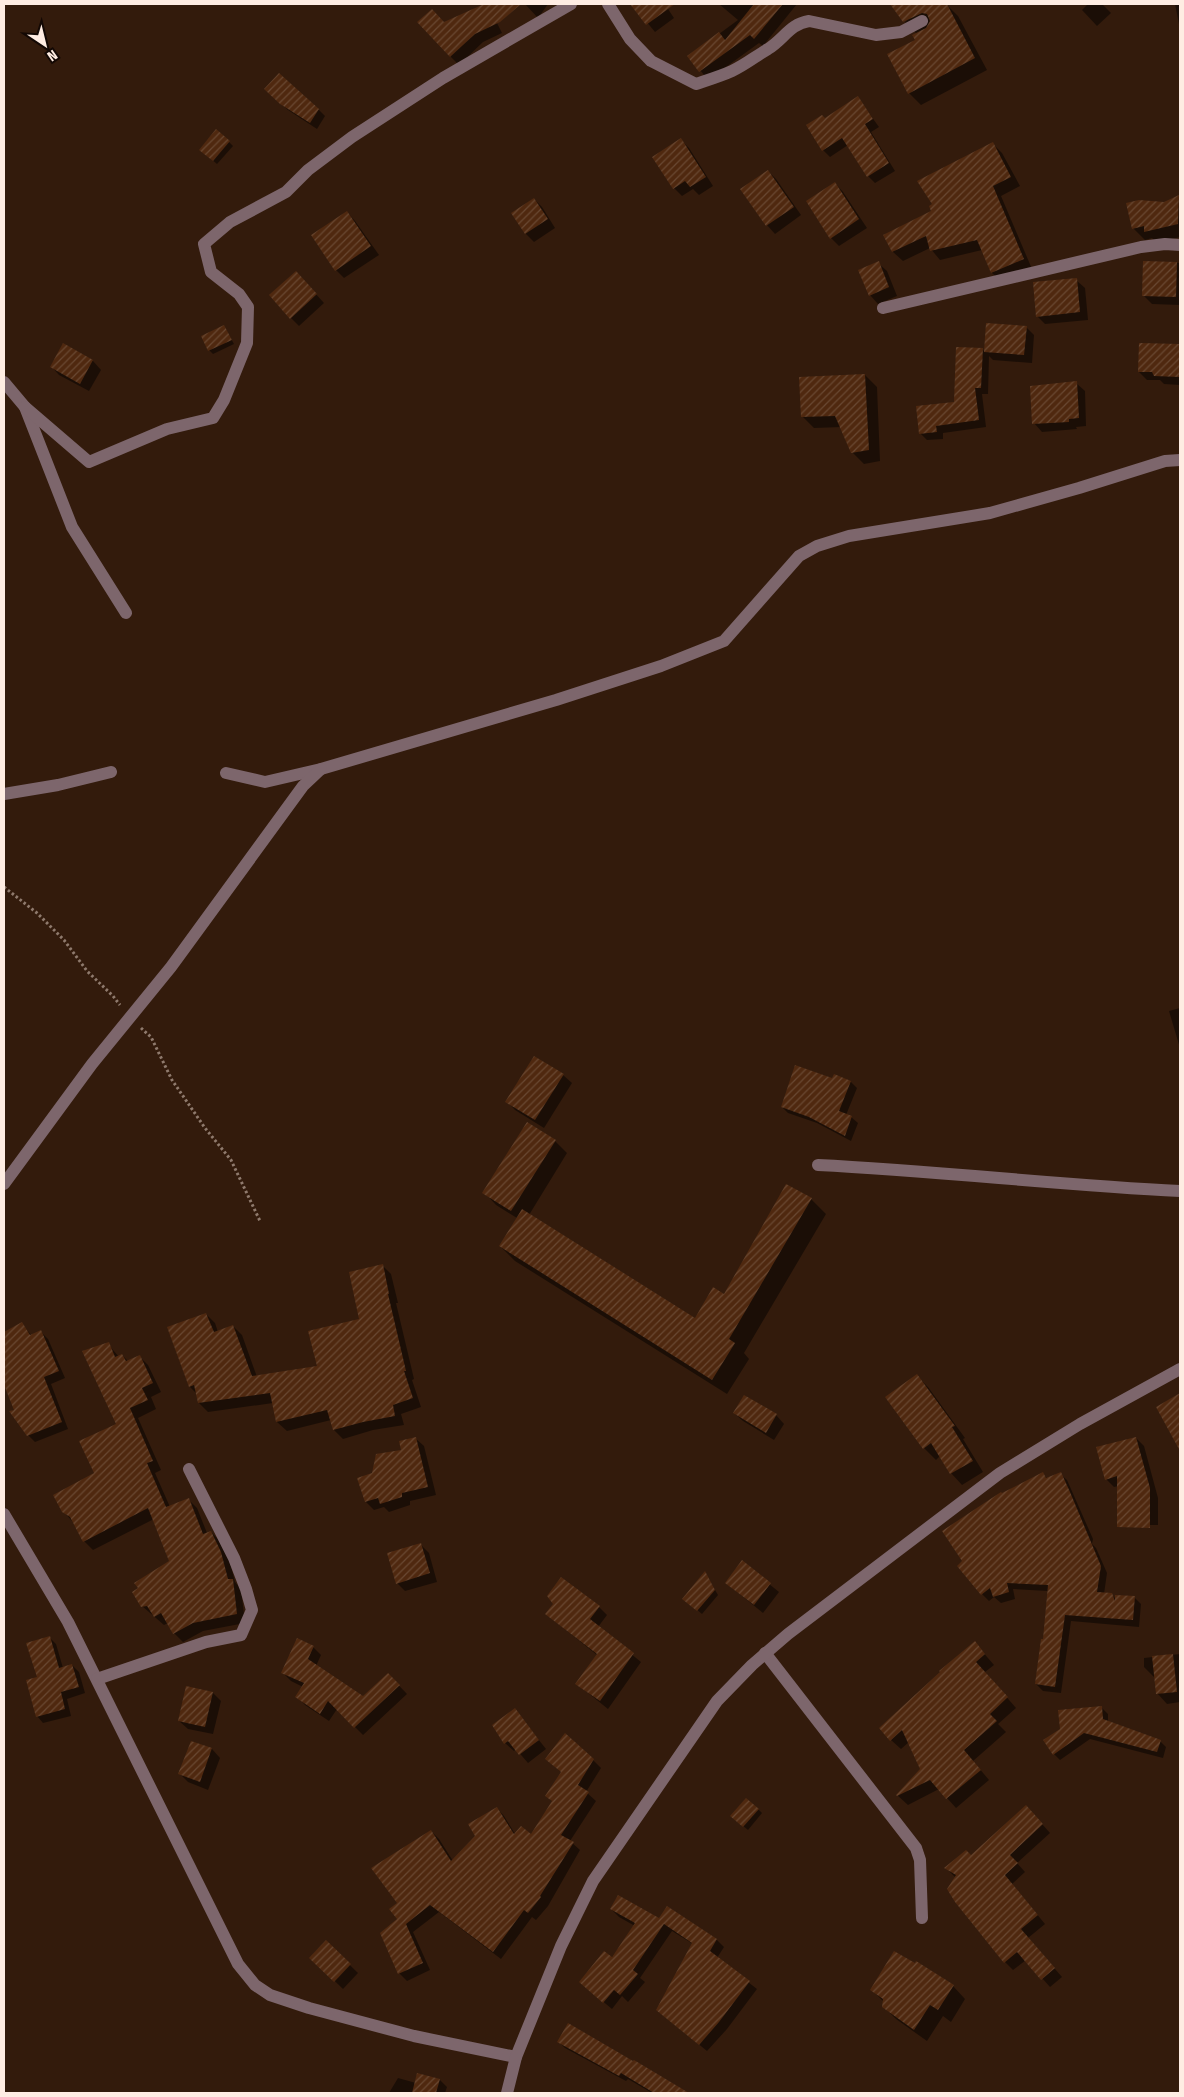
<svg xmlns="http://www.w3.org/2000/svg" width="1184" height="2097" font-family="'Fira Sans Condensed',sans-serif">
	<defs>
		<pattern id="building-hatch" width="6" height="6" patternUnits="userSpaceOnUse" patternTransform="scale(1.25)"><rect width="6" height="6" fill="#4f280f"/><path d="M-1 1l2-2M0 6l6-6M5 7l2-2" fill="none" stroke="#694832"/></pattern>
	</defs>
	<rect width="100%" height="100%" fill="#331b0c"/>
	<!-- shadow -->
	<g fill="#0007">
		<path d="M525 4H548L538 18Z"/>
		<path d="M632 4H674L668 9 674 18 655 32Z"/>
		<path d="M719 4H797L763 46 759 43 708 80 689 56 738 20Z"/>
		<path d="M924 4H946L958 16 987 70 921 105 909 93 917 34 905 22Z"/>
		<path d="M1088 4H1102L1111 13 1097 26 1082 10Z"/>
		<path d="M1175 4H1180V29Z"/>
		<path d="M492 13 502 33 483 42 459 65 450 56 444 24Z"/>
		<path d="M272 96 319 110 325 116 317 129 288 110Z"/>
		<path d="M858 98 879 127 871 132 895 171 875 183 868 176 848 145 830 157 823 150 825 119Z"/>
		<path d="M681 140 689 148 713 186 699 195 693 189 682 196 674 188Z"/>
		<path d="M229 142 233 146 217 164 204 153Z"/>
		<path d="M993 144 1002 153 1020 186 1001 196 1032 269 1002 282 992 273 982 250 940 260 930 248 903 261 893 252 885 235 933 211Z"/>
		<path d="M768 171 776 179 801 215 775 234 767 225Z"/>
		<path d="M835 183 843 192 867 228 839 246 831 238Z"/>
		<path d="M1180 196V237L1157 243 1152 238 1145 240 1133 228 1164 203Z"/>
		<path d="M534 199 542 207 555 228 534 242 526 234 512 213Z"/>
		<path d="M347 212 355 221 379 255 344 278 336 270Z"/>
		<path d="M1144 262 1180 263V305L1152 304 1144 296Z"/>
		<path d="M878 263 887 271 897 296 878 304 870 295Z"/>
		<path d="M1076 280 1085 288 1088 320 1045 324 1037 316Z"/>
		<path d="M304 281 324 303 299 326 291 318Z"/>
		<path d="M987 324 1026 327 1034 335 1032 363 993 360 989 356 988 394H982L986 427 943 433V439L927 440 920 433 955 404 982 349 985 352Z"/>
		<path d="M224 326 234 344 213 354 209 350Z"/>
		<path d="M1140 344 1180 345V385L1164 384 1160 380H1147L1139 372Z"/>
		<path d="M63 345 93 361 101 370 89 391 59 375 51 366Z"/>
		<path d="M865 375 877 387 880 461 864 464 852 452 842 427 814 428 803 417Z"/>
		<path d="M1076 383 1085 391 1086 426 1076 427 1077 429 1042 432 1034 423Z"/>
		<path d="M1180 1008V1048L1169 1011Z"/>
		<path d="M534 1057 563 1075 572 1083 544 1128 515 1110 507 1101Z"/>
		<path d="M833 1079 851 1082 857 1088 846 1115 851 1117 858 1123 851 1141 817 1123 788 1113 782 1107Z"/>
		<path d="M555 1141 567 1153 529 1215 695 1319 724 1295 811 1199 826 1214 744 1353 749 1359 727 1394 515 1261 500 1246 517 1218 496 1205 484 1192Z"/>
		<path d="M382 1265 391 1274 398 1303H396L414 1379 412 1380 421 1407 401 1414 404 1425 373 1430 343 1439 334 1430 331 1420 287 1431 277 1422 273 1403 208 1412 199 1403 197 1394 190 1387 206 1314 215 1323 218 1332 233 1326 242 1335 257 1377 318 1367 361 1320Z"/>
		<path d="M22 1324 32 1336 41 1332 48 1339 65 1378 51 1384 68 1429 35 1442 28 1435 15 1410 17 1394 4 1369V1333Z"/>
		<path d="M108 1344 119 1357 122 1355 128 1361 139 1356 148 1365 161 1392 151 1397 156 1409 138 1418 161 1470 155 1473 170 1507 188 1499 197 1508 207 1533 211 1532 220 1541 230 1562 235 1582 241 1589 245 1623 203 1631 183 1642 174 1633 168 1623 164 1625 142 1606 170 1562 154 1519 93 1550 84 1541 72 1521 63 1511 96 1474 117 1425Z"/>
		<path d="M917 1376 928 1387 965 1438 963 1439 983 1472 962 1485 951 1473 940 1456 936 1460 924 1448 887 1398Z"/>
		<path d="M744 1397 776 1415 784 1424 774 1440 743 1421 734 1413Z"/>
		<path d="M415 1438 424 1446 436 1495 410 1501V1505L389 1512 384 1507 374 1510 366 1502 373 1474 403 1451Z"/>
		<path d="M1136 1438 1144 1446 1158 1498V1525H1126L1118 1486 1114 1487 1106 1479Z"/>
		<path d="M1042 1474 1048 1479 1060 1474 1067 1480 1093 1539 1092 1544 1096 1548 1107 1573 1104 1594 1112 1595 1117 1600 1134 1597 1141 1604 1139 1627 1071 1621 1061 1693 1043 1691 1036 1684 1044 1640 1048 1591 1013 1589 1015 1599 1001 1603 994 1597 989 1601 982 1594 964 1562 1002 1494Z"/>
		<path d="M420 1544 429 1553 437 1582 405 1591 397 1583Z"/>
		<path d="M742 1562 779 1592 763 1613 726 1583Z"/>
		<path d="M705 1573 718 1595 702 1614 688 1602Z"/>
		<path d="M1180 1576V1597L1179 1595Z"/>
		<path d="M599 1607 607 1615 598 1627 641 1662 608 1709 577 1684 597 1655 546 1614Z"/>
		<path d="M50 1638 56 1644 63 1668 72 1665 79 1672 85 1693 67 1699 71 1716 43 1723 37 1716 39 1678Z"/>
		<path d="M975 1643 994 1665 985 1672 1016 1708 998 1724 1006 1732 973 1761 989 1780 956 1808 939 1789 908 1805 897 1795 922 1769 909 1742 901 1749 891 1740Z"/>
		<path d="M313 1647 321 1655 316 1666 363 1698 388 1674 407 1694 363 1735 337 1709 329 1721 305 1705 297 1696 303 1687 291 1681 283 1673Z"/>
		<path d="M1180 1654V1702L1167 1704 1157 1693 1155 1678 1144 1667V1658Z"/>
		<path d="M213 1693 221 1701 213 1734 188 1729 179 1721Z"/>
		<path d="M1102 1708 1108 1714V1723L1160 1741 1166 1747 1163 1758 1090 1739 1060 1760 1054 1754Z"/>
		<path d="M515 1710 546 1749 528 1763 516 1749 514 1751 505 1743Z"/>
		<path d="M192 1742 212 1749 220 1758 208 1790 188 1782 180 1774Z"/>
		<path d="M546 1759 593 1760 601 1768 586 1792 596 1801 570 1841 580 1850 548 1906 536 1920 532 1917 501 1959 439 1912 413 1932 430 1970 407 1981 399 1973 398 1903 431 1831 439 1839 453 1861 477 1836 497 1808 504 1816 515 1834 532 1836 553 1802 547 1796 562 1773Z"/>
		<path d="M758 1809 762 1813 748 1830 736 1820Z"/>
		<path d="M1034 1815 1050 1833 1017 1863 1025 1872 1012 1884 1045 1924 1028 1938 1062 1977 1050 1987 1026 1960 1013 1970 1005 1962 956 1901V1878L946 1868 971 1856Z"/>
		<path d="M668 1908 717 1940 724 1947 717 1958 757 1989 727 2029 707 2051 657 2010 693 1944 672 1931 640 1978 645 1982 628 2002 622 1996 612 2009 588 1989 635 1926 619 1917 611 1909 660 1920Z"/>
		<path d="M326 1942 358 1973 343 1989 311 1958Z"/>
		<path d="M953 1986 965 1999 951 2022 943 2016 927 2041 896 2019 883 2006 884 2002 871 1989Z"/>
		<path d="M558 2041 634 2063 635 2061 686 2093H652L628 2079 626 2081 565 2048Z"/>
		<path d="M418 2074 440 2080 447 2087 445 2093H389L398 2078 416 2083Z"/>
	</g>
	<!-- building -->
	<g fill="url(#building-hatch)">
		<path d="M484 4H521L500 22 475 34 450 57 417 22 432 9 444 22Z"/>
		<path d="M630 4H675L646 25Z"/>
		<path d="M754 4H783L754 39 750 35 699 72 687 56 719 32 725 40Z"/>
		<path d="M890 4H947L975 58 908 94 887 54 915 40 912 35 926 28 930 21 927 14 922 13 903 22Z"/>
		<path d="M279 73 319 109 310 123 280 104 264 89Z"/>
		<path d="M858 96 873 119 865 124 889 163 867 177 842 138 822 151 806 125 822 115 825 118Z"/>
		<path d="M216 129 230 141 213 161 199 150Z"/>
		<path d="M681 138 706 177 690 187 685 181 673 189 652 157Z"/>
		<path d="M993 142 1011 177 993 186 1024 259 991 273 977 240 930 251 926 236 892 252 883 235 931 211 929 206 932 204 917 181Z"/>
		<path d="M768 170 794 207 766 226 740 189Z"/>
		<path d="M835 182 859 219 830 239 806 201Z"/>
		<path d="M1179 195 1178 224 1144 232V226L1132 229 1126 203 1139 200 1164 202Z"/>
		<path d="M534 198 548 219 525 234 511 213Z"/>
		<path d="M347 211 371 246 335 271 311 235Z"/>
		<path d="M879 261 889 287 869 296 858 270Z"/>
		<path d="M1143 261 1177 262 1176 297 1142 296Z"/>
		<path d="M296 271 317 294 290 319 269 295Z"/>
		<path d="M1077 278 1080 312 1036 317 1033 282Z"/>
		<path d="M986 323 1027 326 1024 355 984 352Z"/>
		<path d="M224 325 232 340 208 351 201 336Z"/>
		<path d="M63 343 93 360 80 384 50 367Z"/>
		<path d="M1139 343 1180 344 1179 377 1154 376 1152 372H1138Z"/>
		<path d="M956 347 983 348 981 388H975L979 420 936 426 937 432 919 434 916 406 954 402Z"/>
		<path d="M865 374 869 450 851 453 835 416 801 417 799 377Z"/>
		<path d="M1077 381 1079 418 1069 419V422L1032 424 1030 386Z"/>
		<path d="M534 1056 564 1074 535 1120 505 1102Z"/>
		<path d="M795 1065 832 1078 834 1074 851 1081 839 1111 852 1116 845 1136 809 1117 781 1107Z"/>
		<path d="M527 1122 556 1140 511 1211 482 1193Z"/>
		<path d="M786 1184 812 1198 729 1339 735 1343 712 1380 499 1246 522 1209 695 1318 713 1287 724 1294Z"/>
		<path d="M383 1264 389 1294H388L406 1371H404L413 1398 393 1405 395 1416 363 1422 333 1430 327 1410 276 1422 270 1393 198 1403 194 1385 189 1387 167 1327 206 1313 214 1332 233 1325 252 1376 317 1366 308 1331 359 1319 349 1272Z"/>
		<path d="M22 1322 30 1335 41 1330 59 1371 44 1377 62 1422 27 1436 9 1411 14 1410 4 1385V1332Z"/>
		<path d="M109 1342 115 1357 122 1354 126 1361 140 1355 153 1383 142 1388 148 1400 130 1408 153 1461 147 1463 166 1507 189 1498 203 1534 211 1531 221 1552 228 1579H233L237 1614 193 1623 173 1634 161 1613 154 1617 147 1606 141 1607 132 1592 138 1588 134 1583 169 1561 148 1508 83 1542 70 1517 62 1512 53 1495 94 1473 79 1441 116 1424 82 1351Z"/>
		<path d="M917 1374 955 1426 952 1427 973 1461 950 1474 931 1443 923 1449 885 1397Z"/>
		<path d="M1180 1393V1451L1156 1407Z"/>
		<path d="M744 1395 777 1414 766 1433 733 1413Z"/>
		<path d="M416 1437 428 1487 402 1493V1497L380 1504 378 1498 365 1502 357 1478 372 1473 376 1454 401 1450 399 1441Z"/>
		<path d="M1136 1437 1150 1488V1528L1117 1527V1476L1105 1480 1096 1447Z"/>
		<path d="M1043 1472 1046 1478 1061 1472 1070 1492 1101 1566 1097 1592 1112 1593 1115 1601V1595L1135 1596 1133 1620 1065 1615 1055 1687 1035 1684 1041 1639H1043L1048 1585 1007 1583 1009 1592 993 1597 990 1588 981 1595 957 1566 962 1561 942 1531 1001 1492 1002 1493 1018 1485Z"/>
		<path d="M421 1543 430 1573 396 1584 387 1553Z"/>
		<path d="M742 1560 771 1583 754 1605 725 1583Z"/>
		<path d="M705 1571 715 1590 697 1611 682 1599Z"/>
		<path d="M561 1577 600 1606 590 1619 634 1653 600 1701 575 1684 597 1654 545 1614 553 1604 547 1596Z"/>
		<path d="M50 1636 59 1668 72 1664 79 1687 61 1692 65 1709 36 1717 26 1680 37 1677 26 1643Z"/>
		<path d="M297 1638 314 1646 308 1659 363 1696 388 1673 400 1685 354 1728 328 1701 320 1714 295 1697 304 1683 281 1673Z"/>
		<path d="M975 1641 985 1654 976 1662 1008 1697 990 1714 997 1721 964 1750 981 1770 946 1799 930 1780 897 1796 896 1795 920 1769 902 1730 890 1741 879 1728 940 1672 939 1671Z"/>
		<path d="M1173 1654 1177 1692 1156 1694 1152 1656Z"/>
		<path d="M186 1686 213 1692 205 1727 178 1721Z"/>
		<path d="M1102 1706 1103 1719 1161 1740 1157 1752 1084 1733 1053 1755 1043 1740 1060 1729 1058 1710Z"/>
		<path d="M515 1708 539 1740 519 1755 508 1741 504 1744 492 1725Z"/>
		<path d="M565 1733 594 1759 578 1785 589 1792 561 1835 574 1842 540 1896 541 1897 528 1913 524 1910 493 1952 430 1905 406 1924 423 1963 398 1974 380 1933 397 1919 389 1909 397 1903 371 1868 431 1830 451 1861 475 1836 468 1824 497 1807 514 1834 521 1826 531 1834 552 1801 545 1796 561 1772 545 1759Z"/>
		<path d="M191 1741 212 1748 200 1782 178 1774Z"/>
		<path d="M746 1798 759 1809 743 1827 730 1816Z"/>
		<path d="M1026 1805 1043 1824 1010 1855 1018 1863 1005 1875 1038 1915 1021 1929 1055 1968 1041 1980 1017 1952 1004 1963 955 1902 947 1889 956 1875 944 1868 966 1850 971 1855Z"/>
		<path d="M618 1895 659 1918 667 1906 717 1939 710 1951 750 1981 719 2022 699 2045 656 2010 692 1943 664 1924 633 1970 638 1974 620 1995 614 1990 603 2003 579 1982 604 1951 612 1957 635 1923 610 1909Z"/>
		<path d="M326 1940 351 1964 334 1982 309 1958Z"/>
		<path d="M894 1951 915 1963 916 1961 954 1985 938 2010 930 2005 914 2030 882 2007 883 1999 870 1990Z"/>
		<path d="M568 2023 633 2061 634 2060 689 2093H654L621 2073 619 2076 557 2042Z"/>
		<path d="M417 2073 440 2079 436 2093H412Z"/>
	</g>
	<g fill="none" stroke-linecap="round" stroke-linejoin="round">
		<!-- path -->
		<g stroke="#8f7a6d" stroke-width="3" stroke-dasharray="2.5 2.5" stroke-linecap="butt">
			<path d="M4 887 37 913 64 940 87 971 113 996 120 1005"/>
			<path d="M141 1028 151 1037 172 1080 205 1128 231 1160 260 1221"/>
		</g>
		<!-- minor -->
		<g stroke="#7d666c" stroke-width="12">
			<path d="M608 4 630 39 651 61 696 84C708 80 721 76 732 71 745 65 756 56 768 49 784 39 790 24 809 21L876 35 901 32 922 21"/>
			<path d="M883 308 1141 247 1165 244 1180 245"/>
			<path d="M4 382 25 407 72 527 126 613"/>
			<path d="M25 407 89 462 167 429 213 418 224 400 247 343 248 307 239 294 211 272 204 244 230 222 286 192 308 170 352 137 443 78 571 4"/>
			<path d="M226 773 265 782 321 769 556 700 661 666 724 641 799 556 817 546 849 536 990 513 1079 488 1165 461 1180 460"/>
			<path d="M4 794 58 785 111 772"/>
			<path d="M818 1165C939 1171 1059 1185 1180 1191"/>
			<path d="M4 1184 92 1064 171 967 303 786 321 769"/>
			<path d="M4 1514 68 1622 238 1964 255 1985 270 1995 309 2008 414 2036 516 2057"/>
			<path d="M765 1653 916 1848 920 1860 922 1918"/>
			<path d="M97 1679 206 1642 241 1635 252 1610 246 1589 234 1558 189 1469"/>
			<path d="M507 2093 516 2057 561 1946 593 1881 717 1701 752 1665 788 1634 1000 1473 1080 1424 1180 1369"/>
		</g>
	</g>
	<!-- border -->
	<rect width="1184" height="2097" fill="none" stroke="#ffede3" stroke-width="10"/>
	<!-- north arrow -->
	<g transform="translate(45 45) rotate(145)" stroke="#130804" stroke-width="4" paint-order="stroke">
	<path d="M0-4L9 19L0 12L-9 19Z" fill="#ffede3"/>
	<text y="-8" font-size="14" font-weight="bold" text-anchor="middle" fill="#ffede3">N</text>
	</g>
</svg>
